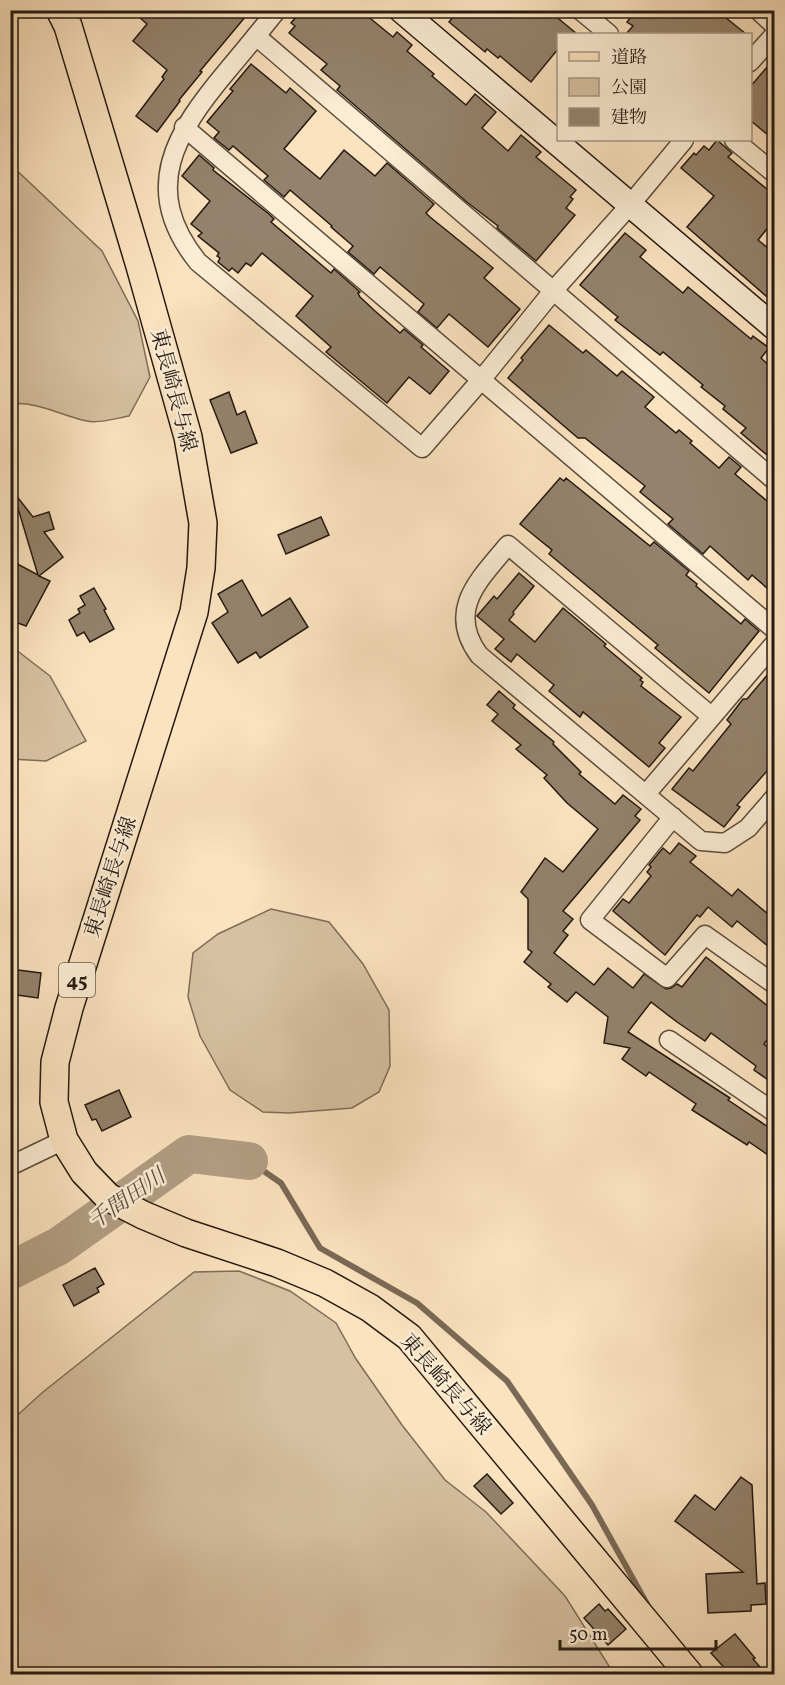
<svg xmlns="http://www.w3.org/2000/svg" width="785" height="1685" font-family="Vollkorn,'Noto Serif JP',serif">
	<rect width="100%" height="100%" fill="#fbe3bf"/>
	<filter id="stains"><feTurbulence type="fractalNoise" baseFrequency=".00333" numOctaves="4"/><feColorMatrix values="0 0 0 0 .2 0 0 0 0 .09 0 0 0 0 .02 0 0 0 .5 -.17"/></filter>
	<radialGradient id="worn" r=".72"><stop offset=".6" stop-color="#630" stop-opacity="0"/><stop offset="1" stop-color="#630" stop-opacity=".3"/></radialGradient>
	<!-- green -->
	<g fill="#d7c1a2" stroke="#7e6d5a" stroke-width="1.5">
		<path d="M11 165 102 251 138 321 150 377 129 416C117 418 99 424 87 421 62 416 37 401 11 404Z"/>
		<path d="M11 646 50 676 86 741 46 761 11 759Z"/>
		<path d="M271 909 329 922 363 964 389 1010 390 1066 379 1092 352 1108 289 1113 263 1112 230 1090 200 1036 188 997 193 953 218 934Z"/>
		<path d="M239 1271 290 1291 336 1323 356 1359 402 1425 445 1480 486 1512 565 1596 614 1674H11V1421L43 1392 194 1272Z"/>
	</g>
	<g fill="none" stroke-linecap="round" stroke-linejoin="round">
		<!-- stream -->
		<path stroke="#7a6956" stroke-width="6" d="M249 1161 281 1183 320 1248 417 1303 507 1381 592 1505 647 1604"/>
		<!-- river -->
		<path stroke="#b29e84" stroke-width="38" d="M10 1271 59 1246 189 1154 249 1161"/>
	</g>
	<!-- building -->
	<g fill="#94826c" stroke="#251912" stroke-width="1.5">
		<path d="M131 10H251L200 71 202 72 179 100 180 101 157 132 136 116 164 79 162 77 167 70 133 41 147 24Z"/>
		<path d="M302 10 313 18 319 10H360L393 37 397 32 412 45 407 51 434 74 432 76 466 105 475 94 496 112 482 128 508 151 521 135 541 152 536 157 576 190 570 197 573 199 566 208 575 215 536 261 497 228 498 226 468 203 337 90 340 86 321 70 327 64 289 33 295 26 291 23Z"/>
		<path d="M459 10H548L577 34H558V49L531 82 500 56 498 58 487 49 485 52 449 22Z"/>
		<path d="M636 10H716L746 34H626L633 26 627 22Z"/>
		<path d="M774 59V140L750 120V87Z"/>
		<path d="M251 64 286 93 290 88 316 111 284 149 320 179 344 150 375 176 387 163 434 204 426 213 430 217 493 268 484 278 520 309 488 347 449 314 437 328 418 312 424 304 380 267 374 274 348 252 353 246 331 227 332 226 290 190 284 197 264 180 268 176 233 146 229 150 214 138 219 132 207 122 233 91 230 89Z"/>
		<path d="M717 140 732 153 728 157 774 195V220L758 240 774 253V303L687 227 714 196 681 168 694 153 696 155 704 146 709 150Z"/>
		<path d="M199 155 214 168 213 170 269 214 274 219 271 222 331 273 334 269 360 292 358 293 360 297 375 311 400 333 404 329 423 345 421 347 449 371 430 394 409 377 387 403 326 352 331 347 296 316 313 296 262 253 251 266 246 263 238 273 232 268 229 271 218 262 220 258 217 256 219 253 198 236 202 233 191 224 210 201 182 176Z"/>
		<path d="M625 233 646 250 640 257 683 293 688 287 751 339 753 336 769 348 761 358 774 370V461L741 433 746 428 723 409 725 406 701 387 703 385 663 352 660 355 615 320 618 317 613 313 580 285Z"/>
		<path d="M549 325 583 353 586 350 617 376 622 371 654 397 645 407 676 433 679 430 692 441 690 443 719 468 729 457 741 467 735 474 774 507V594L752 575 748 580 710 546 703 554 668 524 673 519 640 492 645 486 585 438H578L508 378 523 360 521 358Z"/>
		<path d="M229 392 237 415 245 411 257 443 231 453 210 400Z"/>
		<path d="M560 478 564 481 566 478 650 546 654 542 689 571 686 575 697 584 696 586 741 624 745 619 759 631 709 693 655 648 658 645 549 554 552 550 520 524Z"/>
		<path d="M15 494 33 517 49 512 54 529 44 532 63 557 39 576 50 581 26 626 10 620V611L17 595 10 591V560L38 575 14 495Z"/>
		<path d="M321 517 329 535 286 554 278 535Z"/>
		<path d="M519 573 534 586 513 612 514 614 509 620 535 642 563 608 606 644 604 646 642 678 640 680 643 682 641 686 681 717 659 743 665 748 649 767 583 712 580 717 549 691 554 685 517 654 511 662 495 649 504 639 477 616 494 596 497 599Z"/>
		<path d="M242 580 262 616 290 598 308 627 260 658 256 652 238 663 212 623 228 612 218 594Z"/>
		<path d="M94 588 106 609 104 610 114 629 90 642 84 632 77 636 69 620 80 613 78 609 85 605 80 596Z"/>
		<path d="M774 667V763L737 805 740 807 724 827 672 789 689 768 693 771 731 724 727 720 743 699H747Z"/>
		<path d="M499 691 515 705 513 708 554 742 553 744 581 772 579 774 615 804 623 795 641 809 635 816 640 820 563 911 573 919 563 931 568 935 554 953 594 985 608 968 633 988 644 974 666 989 671 988 677 984 682 987 706 957 774 1011V1030L764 1044 769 1048 774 1040V1084L754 1070 756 1066 711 1033 705 1041 677 1022 651 1002 628 1032 730 1098 728 1100 774 1131V1159L749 1142 747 1145 692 1110 696 1104 649 1072 646 1076 622 1059 630 1048 604 1043 608 1017 576 992 567 1002 548 987 551 984 524 962 532 952 528 949V899L521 892 545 858 563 872 598 829 567 803 544 778 547 775 516 749 521 745 492 721 498 714 487 705Z"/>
		<path d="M679 843 696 856 690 862 732 896 738 889 774 919V951L737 921 732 927 708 907 700 917 697 915 665 955 613 911 623 899 629 903 651 876 647 872 651 867 649 865 663 848 670 854Z"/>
		<path d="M10 969 41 973 38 998 10 994Z"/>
		<path d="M119 1090 131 1117 102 1131 96 1119 92 1120 85 1105Z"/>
		<path d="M95 1268 104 1284 97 1288 99 1292 74 1306 63 1285Z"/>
		<path d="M487 1474 513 1503 501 1514 474 1486Z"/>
		<path d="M741 1477 752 1485 757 1584 765 1583 766 1604 751 1605V1611L708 1613 706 1574 743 1572 675 1521 695 1495 715 1510Z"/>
		<path d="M599 1604 605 1611 608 1609 626 1629 608 1645 584 1618Z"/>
		<path d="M735 1634 755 1658 753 1659 766 1674H730L711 1653Z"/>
	</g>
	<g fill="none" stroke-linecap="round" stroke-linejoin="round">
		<!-- street casing -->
		<g stroke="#5a4c3d" stroke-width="21">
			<g id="street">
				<path d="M277 10C261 30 244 51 227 71 176 132 139 189 198 262L422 448 481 380 553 291 630 205 684 140"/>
				<path d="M580 10 609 34"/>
				<path d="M758 10 774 25"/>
				<path d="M256 36 774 480"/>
				<path d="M750 62 774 35"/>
				<path d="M184 127 774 629"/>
				<path d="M734 140 774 173"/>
				<path d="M711 716 508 545C479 580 446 610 479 655L701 841 725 843 748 828 774 798"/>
				<path d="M646 794 774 644"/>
				<path d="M673 817 590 920 667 978 705 935 774 984"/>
				<path d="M669 1040 774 1112"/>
				<path d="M10 1166 64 1140"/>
			</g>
		</g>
		<!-- secondary casing -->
		<g stroke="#251912" stroke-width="27">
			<path id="secondary" d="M401 10 774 327"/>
		</g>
		<!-- primary casing -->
		<g stroke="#251912" stroke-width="30">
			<path id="primary" d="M60 10 68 26 140 266 188 437 203 523 201 568 194 612 69 1008 55 1062 54 1102 64 1140 84 1172 108 1197 143 1215 186 1233 277 1263 325 1283 370 1308 409 1337 689 1674"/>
		</g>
		<!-- street -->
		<use href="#street" stroke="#fcedd5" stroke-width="18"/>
		<!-- secondary -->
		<use href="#secondary" stroke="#fcedd5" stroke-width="24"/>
		<!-- primary -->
		<use href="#primary" stroke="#fbe3bf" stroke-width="27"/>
	</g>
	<g text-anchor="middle" stroke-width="5" stroke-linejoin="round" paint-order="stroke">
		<!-- shield labels -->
		<rect fill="#fcedd5" stroke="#66594c" stroke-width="1.5" x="59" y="963" width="36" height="34" rx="4.5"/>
		<g font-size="20" font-weight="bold" fill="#251912">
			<text x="77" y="987">45</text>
		</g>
		<!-- street labels -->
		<g font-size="21" fill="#251912" stroke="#fcedd5">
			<text transform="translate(174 390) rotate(75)" y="7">東長崎長与線</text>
			<text transform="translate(110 877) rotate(-72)" y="7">東長崎長与線</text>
			<text transform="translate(446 1384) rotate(49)" y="7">東長崎長与線</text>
		</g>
		<!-- water labels -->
		<g font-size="22" font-style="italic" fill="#5d4e40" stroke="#fcedd5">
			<text transform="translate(126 1198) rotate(-35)" y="8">千間田川</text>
		</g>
	</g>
	<!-- margin -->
	<rect width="785" height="1685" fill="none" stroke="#fbe3bf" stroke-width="36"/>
	<rect x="12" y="12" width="761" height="1661" fill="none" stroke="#251912" stroke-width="3"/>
	<rect x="18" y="18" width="749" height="1649" fill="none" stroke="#251912" stroke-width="1.5"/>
	<!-- legend -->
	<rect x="557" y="33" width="195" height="108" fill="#fcedd5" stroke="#a69887" stroke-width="1.5"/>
	<rect x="569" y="52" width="30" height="9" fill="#fbe3bf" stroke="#a69887" stroke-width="1.5"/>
	<text x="611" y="63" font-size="18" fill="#251912">道路</text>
	<rect x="569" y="78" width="30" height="18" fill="#d7c1a2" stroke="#a69887" stroke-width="1.5"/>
	<text x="611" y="93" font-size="18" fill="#251912">公園</text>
	<rect x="569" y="108" width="30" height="18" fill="#94826c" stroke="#a69887" stroke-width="1.5"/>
	<text x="611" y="123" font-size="18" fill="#251912">建物</text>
	<!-- scale -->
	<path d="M560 1640v9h156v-9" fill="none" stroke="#251912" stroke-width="3"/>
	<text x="569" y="1640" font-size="18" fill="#251912" stroke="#fcedd5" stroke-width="4.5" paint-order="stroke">50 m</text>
	<rect width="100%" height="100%" filter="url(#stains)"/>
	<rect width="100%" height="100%" fill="url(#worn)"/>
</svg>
